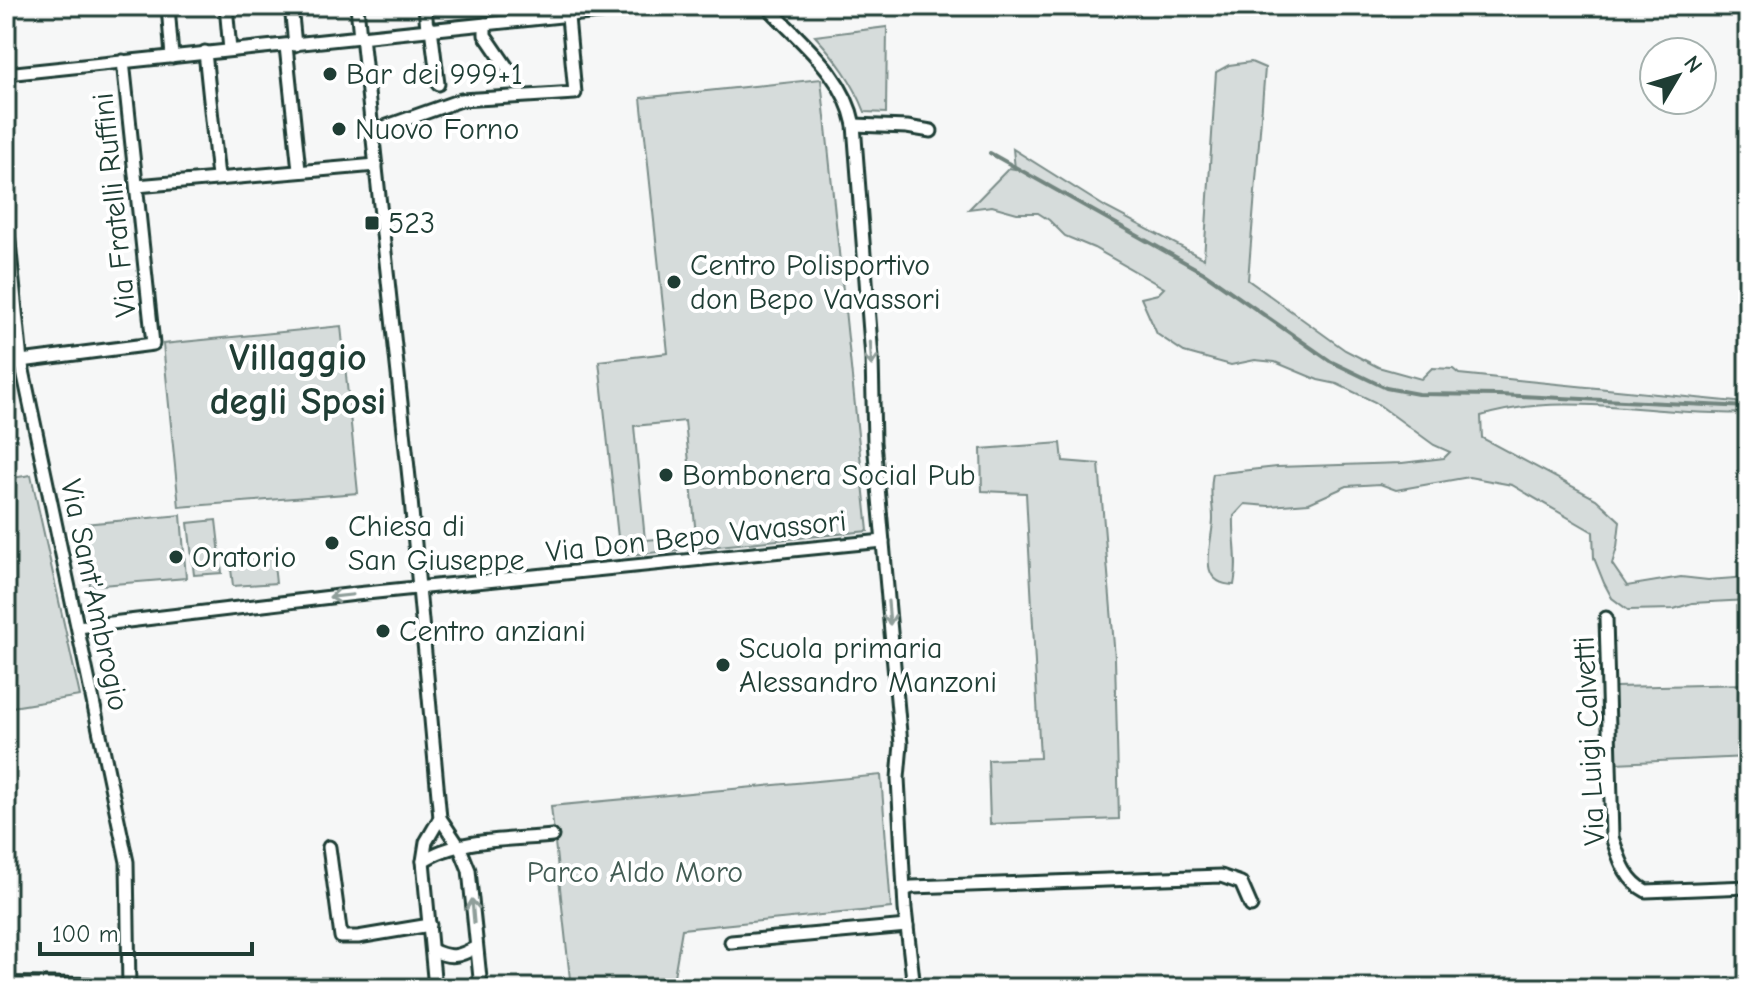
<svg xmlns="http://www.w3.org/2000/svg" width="1754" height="994" font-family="'Comic Neue',sans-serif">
	<rect width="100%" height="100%" fill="#f6f7f7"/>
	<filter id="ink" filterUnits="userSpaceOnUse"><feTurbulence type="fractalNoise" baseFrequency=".0125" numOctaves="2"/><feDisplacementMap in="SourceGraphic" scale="16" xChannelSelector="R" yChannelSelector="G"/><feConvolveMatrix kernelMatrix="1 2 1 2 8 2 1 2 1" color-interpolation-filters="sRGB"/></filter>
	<g filter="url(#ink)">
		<!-- green -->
		<g fill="#d6dcdb" stroke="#7a8c88" stroke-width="2" fill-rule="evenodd">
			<path d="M887 27 886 113 865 112C853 81 836 59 815 36Z"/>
			<path d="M1251 62 1265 68 1248 280 1345 350 1378 367 1421 379 1432 368 1453 369 1459 374 1736 402 1748 407V413C1660 417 1567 390 1481 416L1482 438 1596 499 1620 521 1617 547 1612 564 1627 586 1681 577 1708 580 1748 577V600L1692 603 1674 609 1628 610 1612 598 1604 583 1594 558 1593 532 1512 485 1469 477 1396 490 1380 484 1347 486 1309 503 1269 506 1245 504 1234 516C1233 540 1239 562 1234 585 1194 584 1213 543 1213 519 1213 503 1209 490 1213 474L1277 467 1402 463 1444 458 1450 452 1434 445 1375 402 1337 384 1318 380 1275 362 1255 360 1231 365 1184 352 1157 334 1141 298 1158 294 1164 288 1094 248 1065 236 1049 220 1038 213H1017L992 206 969 209 1009 168 1015 169 1013 149 1107 208 1204 259 1216 72 1229 65Z"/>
			<path d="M821 79 868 531 620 556 599 361 668 353 641 98ZM685 421 696 536 645 540 634 426Z"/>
			<path d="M341 326 358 493 179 507 163 344Z"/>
			<path d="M1061 443 1063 461 1099 464 1115 658 1119 819 990 824 988 760 1040 758 1026 493 982 491 981 449Z"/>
			<path d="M31 475 80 696 6 708V479Z"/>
			<path d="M181 515 186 578 90 586 84 524Z"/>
			<path d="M216 520 222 573 194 575 188 523Z"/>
			<path d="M273 556 276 583 233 586 230 560Z"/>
			<path d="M1748 684V757L1615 763V687Z"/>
			<path d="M881 775 891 908 682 929 672 988H571L551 806Z"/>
		</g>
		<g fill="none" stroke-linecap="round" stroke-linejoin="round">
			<!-- stream -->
			<path stroke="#72857f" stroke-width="4" d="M990 153 1204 273 1330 361 1386 388 1418 394 1499 395 1748 407"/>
			<!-- street casing -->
			<g stroke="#1f3d34" stroke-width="17">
				<g id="street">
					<path d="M168 6 172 57"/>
					<path d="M226 6 230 50"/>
					<path d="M291 6 295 45"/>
					<path d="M357 6 360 37"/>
					<path d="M425 6 427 29"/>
					<path d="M767 6C801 43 844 74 854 125L872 358 874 442 901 744 898 778 905 909 914 988"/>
					<path d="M485 24V35L511 73"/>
					<path d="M431 28 438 84"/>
					<path d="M362 36 409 478 440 818 460 848 469 870 481 988"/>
					<path d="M286 46 299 170"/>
					<path d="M205 52 218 177"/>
					<path d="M6 74 657 6"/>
					<path d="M854 125 907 127 931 131"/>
					<path d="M373 131 461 100 575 93 568 17"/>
					<path d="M137 186 376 165"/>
					<path d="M6 212 21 361 127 862 129 988"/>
					<path d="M21 361 153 344 123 61"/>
					<path d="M1606 618 1612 837C1620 860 1625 880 1646 891L1748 887"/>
					<path d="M78 627 356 594 883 541"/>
					<path d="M329 847 341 937H358L430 925"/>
					<path d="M423 861C456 838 513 840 552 836"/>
					<path d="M904 890 912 887 1221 876 1241 883 1251 906"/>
					<path d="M731 942 907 926"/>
					<path d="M432 950C450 959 459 957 476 947"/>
					<path d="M435 988 423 861 426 842 440 818"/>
				</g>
			</g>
			<!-- primary casing -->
			<g stroke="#1f3d34" stroke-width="24">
				<path id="primary" d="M6 987 88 988"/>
			</g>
			<!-- street -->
			<use href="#street" stroke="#fff" stroke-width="11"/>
			<!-- primary -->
			<use href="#primary" stroke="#fff" stroke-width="18"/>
		</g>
		<!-- one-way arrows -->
		<defs><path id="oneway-shaft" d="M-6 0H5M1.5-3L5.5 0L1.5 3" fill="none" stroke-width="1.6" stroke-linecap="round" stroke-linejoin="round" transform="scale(2)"/></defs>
		<g stroke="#8f9e9a">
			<use href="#oneway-shaft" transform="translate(871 354) rotate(87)"/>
			<use href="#oneway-shaft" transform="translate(341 596) rotate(174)"/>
			<use href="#oneway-shaft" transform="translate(889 613) rotate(85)"/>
			<use href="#oneway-shaft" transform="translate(473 911) rotate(-95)"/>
		</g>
	</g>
	<!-- markers -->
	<g fill="#1f3d34" stroke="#fff" stroke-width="3">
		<circle cx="330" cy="74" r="8"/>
		<circle cx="339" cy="129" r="8"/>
		<rect x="364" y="215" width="16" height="16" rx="4"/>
		<circle cx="674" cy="282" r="8"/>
		<circle cx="666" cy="475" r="8"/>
		<circle cx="332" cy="543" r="8"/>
		<circle cx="176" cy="557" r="8"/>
		<circle cx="383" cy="631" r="8"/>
		<circle cx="723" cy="665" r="8"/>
	</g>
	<g text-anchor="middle" stroke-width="8" stroke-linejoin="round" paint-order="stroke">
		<!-- poi labels -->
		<g font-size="30" fill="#1f3d34" stroke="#fff" text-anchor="start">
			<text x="346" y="84">Bar dei 999+1</text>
			<text x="355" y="139">Nuovo Forno</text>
			<text x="388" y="233">523</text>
			<text x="690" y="275">Centro Polisportivo<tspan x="690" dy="34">don Bepo Vavassori</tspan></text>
			<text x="682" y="485">Bombonera Social Pub</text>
			<text x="348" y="536">Chiesa di<tspan x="348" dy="34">San Giuseppe</tspan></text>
			<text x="192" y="567">Oratorio</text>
			<text x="399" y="641">Centro anziani</text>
			<text x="739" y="658">Scuola primaria<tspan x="739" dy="34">Alessandro Manzoni</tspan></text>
		</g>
		<!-- street labels -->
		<g font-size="30" fill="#1f3d34" stroke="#fff">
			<text transform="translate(114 205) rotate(-96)" y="10">Via Fratelli Ruffini</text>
			<text transform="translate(696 536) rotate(-6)" y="10">Via Don Bepo Vavassori</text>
			<text transform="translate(95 595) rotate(78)" y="10">Via Sant'Ambrogio</text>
			<text transform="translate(1589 741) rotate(-93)" y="10">Via Luigi Calvetti</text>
		</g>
		<!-- park labels -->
		<g font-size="30" fill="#445d55" stroke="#fff">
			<text x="635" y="882">Parco Aldo Moro</text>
		</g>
		<!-- district labels -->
		<g font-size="38" font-weight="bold" fill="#1f3d34" stroke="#fff">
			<text x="298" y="370">Villaggio<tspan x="298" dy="44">degli Sposi</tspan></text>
		</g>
	</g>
	<!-- margin -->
	<rect width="1754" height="994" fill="none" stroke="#fff" stroke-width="32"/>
	<rect x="16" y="16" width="1722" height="962" fill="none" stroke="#1f3d34" stroke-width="3" filter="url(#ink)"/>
	<!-- north arrow -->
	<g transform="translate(1678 76) rotate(52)"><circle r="38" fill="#ffffff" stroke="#a5b1ae" stroke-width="2"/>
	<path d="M0-6L14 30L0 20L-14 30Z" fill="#1f3d34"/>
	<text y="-12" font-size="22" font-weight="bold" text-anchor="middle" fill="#1f3d34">N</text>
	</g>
	<!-- scale -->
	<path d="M40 942v12h212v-12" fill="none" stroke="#1f3d34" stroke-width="4"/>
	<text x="52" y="942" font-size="24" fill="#1f3d34" stroke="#ffffff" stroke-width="6" paint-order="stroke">100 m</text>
</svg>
